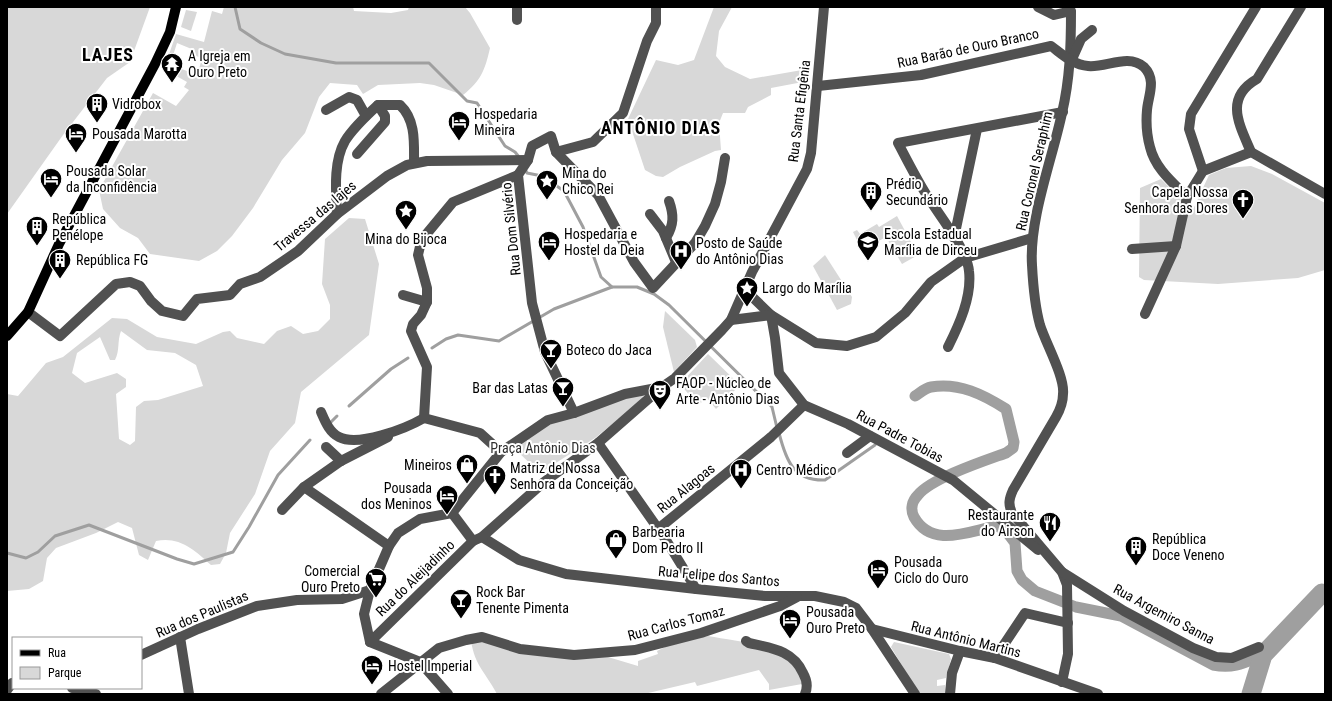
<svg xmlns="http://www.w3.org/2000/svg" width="1332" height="701" font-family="'Roboto Condensed',sans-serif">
	<rect width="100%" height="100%" fill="#fff"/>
	<!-- green -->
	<g fill="#d8d8d8" fill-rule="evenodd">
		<path d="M7 7H150L130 62 107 78 63 135 7 214Z"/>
		<path d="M224 7H353L354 11 391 13 408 10 409 7H465L470 13 490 48C485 70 481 81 463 95L434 85 420 83 378 85 363 94 357 85 330 83 319 97 305 133 282 160 253 208 232 236 217 251 199 261 150 254 138 238 120 228 103 209 99 190 153 93 176 106 189 90 184 87 187 82 164 69 176 34 204 42 212 11 222 14ZM177 43 194 50 193 55 202 58 199 69 189 66 187 71 170 65Z"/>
		<path d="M714 7H732L719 31 716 56 725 67 750 79 802 70 809 75 808 81 771 88V95L748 107 745 113H723L719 123 721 150 715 151 680 167 663 177 656 176 645 170 628 119 656 60 678 65 694 60Z"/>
		<path d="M186 10 197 12 191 31 181 27Z"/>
		<path d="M1251 166 1272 174 1325 203V270L1298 278 1218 284 1144 280 1139 277 1140 188 1161 179 1178 196 1191 214 1209 175 1226 168Z"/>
		<path d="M897 216 918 255 902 264 886 237 862 250 853 232 857 230 860 234 877 224 879 227Z"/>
		<path d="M349 218 365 219 379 264 369 335 301 392 295 423 270 451 255 494 230 533 226 553 220 564 211 565C195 550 179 536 156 541L148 560 139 555 132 528 118 522 96 533 56 548 47 558 43 581 29 589 7 591V394L18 396 46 363 63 357 112 318 127 319 157 337 196 344 223 332 230 331 237 338 264 344 277 331 291 326 303 334 318 331 330 319V305L322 284 325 239ZM121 331 147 350 175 353 196 365 203 386 158 400 144 401 136 407 135 441 130 445 119 439 116 394 126 387V379L117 373 85 383 72 373 77 353 100 337 110 360H115C120 351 117 341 121 331Z"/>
		<path d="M825 255 852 297 851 304 837 310 813 266Z"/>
		<path d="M665 311 695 340 697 347 674 372 663 327Z"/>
		<path d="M708 354 740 385 716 409 707 398 698 405 680 384Z"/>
		<path d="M643 395 642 400 595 438 540 473 514 448 532 432 615 397Z"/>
		<path d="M708 636C729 640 762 643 781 654 791 659 800 674 802 684L769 690V684L759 670 697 686 695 682 644 694H497C486 673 475 666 471 641L598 654 638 666V661L658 654 657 651 669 645Z"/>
		<path d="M894 642 949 654 951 659 946 678 937 680V686L945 685 946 694H919L891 647Z"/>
	</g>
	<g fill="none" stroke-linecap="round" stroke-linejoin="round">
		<!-- stream -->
		<g stroke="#9f9f9f" stroke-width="3">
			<path d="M235 7 240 29 261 43 285 54 336 63H429L467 101 477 103 505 146 515 152 519 157"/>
			<path d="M525 169 527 173 542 176 564 191 583 227 601 277 612 287"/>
			<path d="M432 348 446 339 458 335 499 341 554 309 612 287H637L654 294 669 305 772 407 777 428"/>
			<path d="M349 406 391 369 408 358"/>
			<path d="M331 422 337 416"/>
			<path d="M779 433C786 460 793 481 825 480L875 445"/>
			<path d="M7 553 26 558 38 552 55 536 89 525 177 559 194 564 233 552 249 527 278 475 310 440"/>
		</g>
		<!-- canal -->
		<path stroke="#9f9f9f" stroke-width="11" d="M915 396C920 393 925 388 931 387 959 382 984 395 1006 409L1014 442 1013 448 1006 453C984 461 932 478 918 495 912 501 910 509 914 517 932 549 969 531 997 526L1006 531 1015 543 1017 571 1022 580 1035 591 1076 607 1121 616 1213 665C1234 669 1244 663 1263 655"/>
		<!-- river -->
		<path stroke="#9f9f9f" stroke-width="19" d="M1251 694 1263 655 1322 593 1325 594"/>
		<!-- minor -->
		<g stroke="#515151" stroke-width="10">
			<path d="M517 7V20"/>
			<path d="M1038 7 1054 15 1071 11C1071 46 1070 79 1062 113 1052 160 1029 219 1032 265 1033 284 1035 307 1040 325 1046 344 1065 377 1063 394 1063 403 1060 410 1056 417L1013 490C1009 499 1008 504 1012 513L1062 572 1067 585 1068 654 1062 682"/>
			<path d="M1073 57 1081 39 1092 30"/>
			<path d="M818 86 921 75 1051 46C1062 54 1073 65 1088 66 1106 68 1128 53 1144 67 1157 80 1148 96 1147 110 1146 121 1147 136 1150 147 1155 168 1172 182 1187 197"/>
			<path d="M326 110 349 97 357 100 366 116"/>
			<path d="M556 152 598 195 634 262 653 288 695 243 705 226 715 204 721 182 725 158"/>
			<path d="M1251 152C1239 124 1224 98 1257 79L1301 7"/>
			<path d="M357 154 385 122V116L378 105"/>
			<path d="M1203 171 1189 129 1191 114 1256 7"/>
			<path d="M337 214C336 192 333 162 345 141 353 128 367 115 378 105H400C416 120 414 143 414 163"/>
			<path d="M650 214 663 231 676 262"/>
			<path d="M666 238C674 225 674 215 669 201"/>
			<path d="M954 238 977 129"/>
			<path d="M1132 249 1176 246"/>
			<path d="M744 289 771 315 816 343 847 346 876 337 905 313 931 282 965 258 1032 238"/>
			<path d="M403 295 427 302"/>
			<path d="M28 312 60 336 116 284 130 282 140 286 151 301 162 311 183 316 197 299 230 295 240 284 260 277 298 251 337 214 387 176 407 165 427 161 528 160"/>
			<path d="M1145 314 1176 246 1187 197 1203 171 1251 152 1325 194"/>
			<path d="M731 320 771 315 775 338 779 373 804 405 848 424 953 480 1038 550"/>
			<path d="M948 347C959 325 972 297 969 271 967 249 938 214 926 194 916 178 907 160 898 143L1063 112"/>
			<path d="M321 412C325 421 329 432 339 437 358 447 405 429 424 418L480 433 501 452"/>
			<path d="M574 413 545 352 532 303 518 175 528 160 532 146 551 136 556 152 593 142 623 113 647 41 656 23V7"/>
			<path d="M424 418 427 367 411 331 413 324 421 315 427 302V288L418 255 421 242 424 237 453 202 518 175"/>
			<path d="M598 443 666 540 696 589"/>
			<path d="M326 447 341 461"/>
			<path d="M847 453 870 436"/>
			<path d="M304 487 389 546"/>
			<path d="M282 510 304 487 341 461 388 437"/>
			<path d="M452 513 473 541"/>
			<path d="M658 529 771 437 804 405"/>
			<path d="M482 537 519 560 566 574 696 589 765 596H815L844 602 856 608 872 629 915 694"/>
			<path d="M1062 572 1124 611 1193 648 1216 657 1232 658 1259 647"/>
			<path d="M872 629 960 651 995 658 1098 694"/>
			<path d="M180 637 189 694"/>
			<path d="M746 641 749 643C771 648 793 650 803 673 807 680 808 687 805 694"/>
			<path d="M370 642 473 541 482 537 544 482 598 443 662 387 675 378 722 330 731 320 752 272 807 169 811 153 824 7"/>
			<path d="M370 642 364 614 370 590 389 546 398 533 420 519 452 513 501 452 548 420 574 413 625 394 662 387"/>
			<path d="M370 642 420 662 448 694"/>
			<path d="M141 655 198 629 257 606 297 600 342 599 370 590"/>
			<path d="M995 658 1025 613 1068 623"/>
			<path d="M72 688 96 694"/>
			<path d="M7 690 12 683"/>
			<path d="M381 694 439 648 466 640 482 637 520 649 574 655 635 650 701 633 780 606 797 597"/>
			<path d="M950 694 952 673 960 651"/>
		</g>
		<!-- major -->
		<path stroke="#000" stroke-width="10" d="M7 336 28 312 59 244 155 64 170 32 176 7"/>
	</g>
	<!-- icons -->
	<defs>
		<g id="temple-pin" transform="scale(1.15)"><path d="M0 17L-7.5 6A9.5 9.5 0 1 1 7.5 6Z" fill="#000" stroke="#fff"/><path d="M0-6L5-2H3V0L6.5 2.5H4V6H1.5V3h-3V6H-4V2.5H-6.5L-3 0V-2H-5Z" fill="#fff"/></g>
		<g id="building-pin" transform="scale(1.15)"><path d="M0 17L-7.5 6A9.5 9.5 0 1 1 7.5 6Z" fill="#000" stroke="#fff"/><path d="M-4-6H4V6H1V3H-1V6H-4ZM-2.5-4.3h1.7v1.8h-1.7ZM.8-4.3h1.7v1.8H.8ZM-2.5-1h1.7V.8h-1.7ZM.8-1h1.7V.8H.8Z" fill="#fff"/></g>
		<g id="hotel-pin" transform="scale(1.15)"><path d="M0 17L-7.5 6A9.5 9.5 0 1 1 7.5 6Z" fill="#000" stroke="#fff"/><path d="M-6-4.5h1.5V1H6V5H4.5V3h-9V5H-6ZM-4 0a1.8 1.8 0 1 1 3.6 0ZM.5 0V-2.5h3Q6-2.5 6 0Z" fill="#fff"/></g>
		<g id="sight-pin" transform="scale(1.15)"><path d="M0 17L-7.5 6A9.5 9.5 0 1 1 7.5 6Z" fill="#000" stroke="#fff"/><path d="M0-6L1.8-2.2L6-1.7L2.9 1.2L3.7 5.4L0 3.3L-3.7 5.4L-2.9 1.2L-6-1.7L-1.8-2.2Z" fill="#fff"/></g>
		<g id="church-pin" transform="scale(1.15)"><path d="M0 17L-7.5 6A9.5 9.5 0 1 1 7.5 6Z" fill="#000" stroke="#fff"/><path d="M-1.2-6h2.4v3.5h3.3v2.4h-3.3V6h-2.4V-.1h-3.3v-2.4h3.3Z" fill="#fff"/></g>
		<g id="school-pin" transform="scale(1.15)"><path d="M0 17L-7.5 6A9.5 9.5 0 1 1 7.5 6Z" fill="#000" stroke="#fff"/><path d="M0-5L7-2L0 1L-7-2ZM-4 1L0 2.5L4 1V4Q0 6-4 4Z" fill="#fff"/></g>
		<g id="hospital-pin" transform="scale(1.15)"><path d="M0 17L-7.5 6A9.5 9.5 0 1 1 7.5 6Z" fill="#000" stroke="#fff"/><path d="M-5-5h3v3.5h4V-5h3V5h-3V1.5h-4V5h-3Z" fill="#fff"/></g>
		<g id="bar-pin" transform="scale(1.15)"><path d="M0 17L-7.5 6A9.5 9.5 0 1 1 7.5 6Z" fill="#000" stroke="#fff"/><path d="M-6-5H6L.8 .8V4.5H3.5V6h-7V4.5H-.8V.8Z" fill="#fff"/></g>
		<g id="theatre-pin" transform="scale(1.15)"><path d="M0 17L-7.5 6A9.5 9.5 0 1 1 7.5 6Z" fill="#000" stroke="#fff"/><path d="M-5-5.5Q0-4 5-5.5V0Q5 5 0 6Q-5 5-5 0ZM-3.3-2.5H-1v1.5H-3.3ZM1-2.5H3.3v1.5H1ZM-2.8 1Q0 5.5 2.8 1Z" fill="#fff"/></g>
		<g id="shop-pin" transform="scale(1.15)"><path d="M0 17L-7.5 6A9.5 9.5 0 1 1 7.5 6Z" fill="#000" stroke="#fff"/><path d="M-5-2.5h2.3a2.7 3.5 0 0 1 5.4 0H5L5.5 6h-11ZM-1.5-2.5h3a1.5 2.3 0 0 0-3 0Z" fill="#fff"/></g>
		<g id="restaurant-pin" transform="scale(1.15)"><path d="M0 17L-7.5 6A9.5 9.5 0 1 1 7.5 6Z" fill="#000" stroke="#fff"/><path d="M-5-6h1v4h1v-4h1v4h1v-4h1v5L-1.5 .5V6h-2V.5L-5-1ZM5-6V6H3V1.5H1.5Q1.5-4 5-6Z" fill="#fff"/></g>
		<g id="supermarket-pin" transform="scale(1.15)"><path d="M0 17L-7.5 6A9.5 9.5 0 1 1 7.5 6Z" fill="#000" stroke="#fff"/><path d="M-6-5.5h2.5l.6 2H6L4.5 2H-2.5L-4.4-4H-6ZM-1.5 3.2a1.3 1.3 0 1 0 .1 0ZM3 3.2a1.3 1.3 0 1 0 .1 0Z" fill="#fff"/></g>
	</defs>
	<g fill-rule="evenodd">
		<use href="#temple-pin" x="172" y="64"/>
		<use href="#building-pin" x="97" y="104"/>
		<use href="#hotel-pin" x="459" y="122"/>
		<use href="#hotel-pin" x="76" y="134"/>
		<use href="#hotel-pin" x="51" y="179"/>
		<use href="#sight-pin" x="547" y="181"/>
		<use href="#building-pin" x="871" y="192"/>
		<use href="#church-pin" x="1243" y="200"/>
		<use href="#sight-pin" x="406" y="211"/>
		<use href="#building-pin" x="37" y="227"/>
		<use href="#hotel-pin" x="549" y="242"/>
		<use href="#school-pin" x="868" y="242"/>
		<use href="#hospital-pin" x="681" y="251"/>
		<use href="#building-pin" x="60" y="260"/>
		<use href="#sight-pin" x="747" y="288"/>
		<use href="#bar-pin" x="551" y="350"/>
		<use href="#bar-pin" x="563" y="388"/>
		<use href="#theatre-pin" x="660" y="391"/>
		<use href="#shop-pin" x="467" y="465"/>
		<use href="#hospital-pin" x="741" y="470"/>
		<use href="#church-pin" x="495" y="476"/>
		<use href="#hotel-pin" x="447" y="496"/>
		<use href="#restaurant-pin" x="1050" y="523"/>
		<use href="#shop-pin" x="616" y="540"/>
		<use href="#building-pin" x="1136" y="547"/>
		<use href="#hotel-pin" x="878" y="570"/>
		<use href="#supermarket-pin" x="376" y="579"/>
		<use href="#bar-pin" x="461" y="600"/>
		<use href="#hotel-pin" x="790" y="620"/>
		<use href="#hotel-pin" x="372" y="666"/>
	</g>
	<g text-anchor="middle" stroke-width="4" stroke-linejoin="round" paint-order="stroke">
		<!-- street labels -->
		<g font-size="14" fill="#000" stroke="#fff">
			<text transform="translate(968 48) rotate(-12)" y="5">Rua Barão de Ouro Branco</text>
			<text transform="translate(799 111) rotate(-83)" y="5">Rua Santa Efigênia</text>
			<text transform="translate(1034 171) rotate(-77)" y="5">Rua Coronel Seraphim</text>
			<text transform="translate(315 216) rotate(-40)" y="5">Travessa das lajes</text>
			<text transform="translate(511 229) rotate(-96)" y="5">Rua Dom Silvério</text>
			<text transform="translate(900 436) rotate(28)" y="5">Rua Padre Tobias</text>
			<text transform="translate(686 488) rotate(-39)" y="5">Rua Alagoas</text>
			<text transform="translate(719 576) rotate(5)" y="5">Rua Felipe dos Santos</text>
			<text transform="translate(415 578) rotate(-44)" y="5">Rua do Aleijadinho</text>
			<text transform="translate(202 614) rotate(-23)" y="5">Rua dos Paulistas</text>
			<text transform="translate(1164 614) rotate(28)" y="5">Rua Argemiro Sanna</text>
			<text transform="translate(676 623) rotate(-15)" y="5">Rua Carlos Tomaz</text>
			<text transform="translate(966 639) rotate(14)" y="5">Rua Antônio Martins</text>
		</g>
		<!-- poi labels -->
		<g font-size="14" fill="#000" stroke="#fff" text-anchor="start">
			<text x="188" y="61">A Igreja em<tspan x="188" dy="16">Ouro Preto</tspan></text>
			<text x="112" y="109">Vidrobox</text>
			<text x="474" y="119">Hospedaria<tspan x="474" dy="16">Mineira</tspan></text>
			<text x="92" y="139">Pousada Marotta</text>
			<text x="66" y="176">Pousada Solar<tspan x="66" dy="16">da Inconfidência</tspan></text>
			<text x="562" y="178">Mina do<tspan x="562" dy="16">Chico Rei</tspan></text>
			<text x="886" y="189">Prédio<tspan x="886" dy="16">Secundário</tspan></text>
			<text x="1228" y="197" text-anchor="end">Capela Nossa<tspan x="1228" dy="16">Senhora das Dores</tspan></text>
			<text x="52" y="224">República<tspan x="52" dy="16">Penélope</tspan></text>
			<text x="564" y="239">Hospedaria e<tspan x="564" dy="16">Hostel da Deia</tspan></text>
			<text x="884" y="239">Escola Estadual<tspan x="884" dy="16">Marília de Dirceu</tspan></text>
			<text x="406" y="244" text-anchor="middle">Mina do Bijoca</text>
			<text x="696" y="248">Posto de Saúde<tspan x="696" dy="16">do Antônio Dias</tspan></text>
			<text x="76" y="265">República FG</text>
			<text x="762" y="293">Largo do Marília</text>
			<text x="566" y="355">Boteco do Jaca</text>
			<text x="676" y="388">FAOP - Núcleo de<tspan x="676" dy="16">Arte - Antônio Dias</tspan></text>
			<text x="548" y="393" text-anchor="end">Bar das Latas</text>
			<text x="452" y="470" text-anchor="end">Mineiros</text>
			<text x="510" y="473">Matriz de Nossa<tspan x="510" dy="16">Senhora da Conceição</tspan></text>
			<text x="756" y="475">Centro Médico</text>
			<text x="432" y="493" text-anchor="end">Pousada<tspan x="432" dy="16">dos Meninos</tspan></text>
			<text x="1034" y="520" text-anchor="end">Restaurante<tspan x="1034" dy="16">do Airson</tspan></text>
			<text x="632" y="537">Barbearia<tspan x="632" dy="16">Dom Pedro II</tspan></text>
			<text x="1152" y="544">República<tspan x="1152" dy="16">Doce Veneno</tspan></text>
			<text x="894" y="567">Pousada<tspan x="894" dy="16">Ciclo do Ouro</tspan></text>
			<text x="360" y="576" text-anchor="end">Comercial<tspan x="360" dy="16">Ouro Preto</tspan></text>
			<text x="476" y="597">Rock Bar<tspan x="476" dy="16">Tenente Pimenta</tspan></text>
			<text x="806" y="617">Pousada<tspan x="806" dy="16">Ouro Preto</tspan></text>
			<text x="388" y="671">Hostel Imperial</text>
		</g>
		<!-- park labels -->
		<g font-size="14" fill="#2f2f2f" stroke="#fff">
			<text x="543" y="453">Praça Antônio Dias</text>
		</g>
		<!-- district labels -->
		<g font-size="18" font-weight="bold" letter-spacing="1" fill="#000" stroke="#fff">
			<text x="108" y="61">LAJES</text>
			<text x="661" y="134">ANTÔNIO DIAS</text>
		</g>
	</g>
	<!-- border -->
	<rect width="1332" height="701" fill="none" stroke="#000000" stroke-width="16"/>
	<!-- legend -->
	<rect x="12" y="637" width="130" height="52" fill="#ffffff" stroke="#999999"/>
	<rect x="20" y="650" width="20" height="6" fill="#000000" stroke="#999999"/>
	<text x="48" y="657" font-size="12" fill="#000000">Rua</text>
	<rect x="20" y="667" width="20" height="12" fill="#d8d8d8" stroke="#999999"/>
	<text x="48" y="677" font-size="12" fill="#000000">Parque</text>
</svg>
